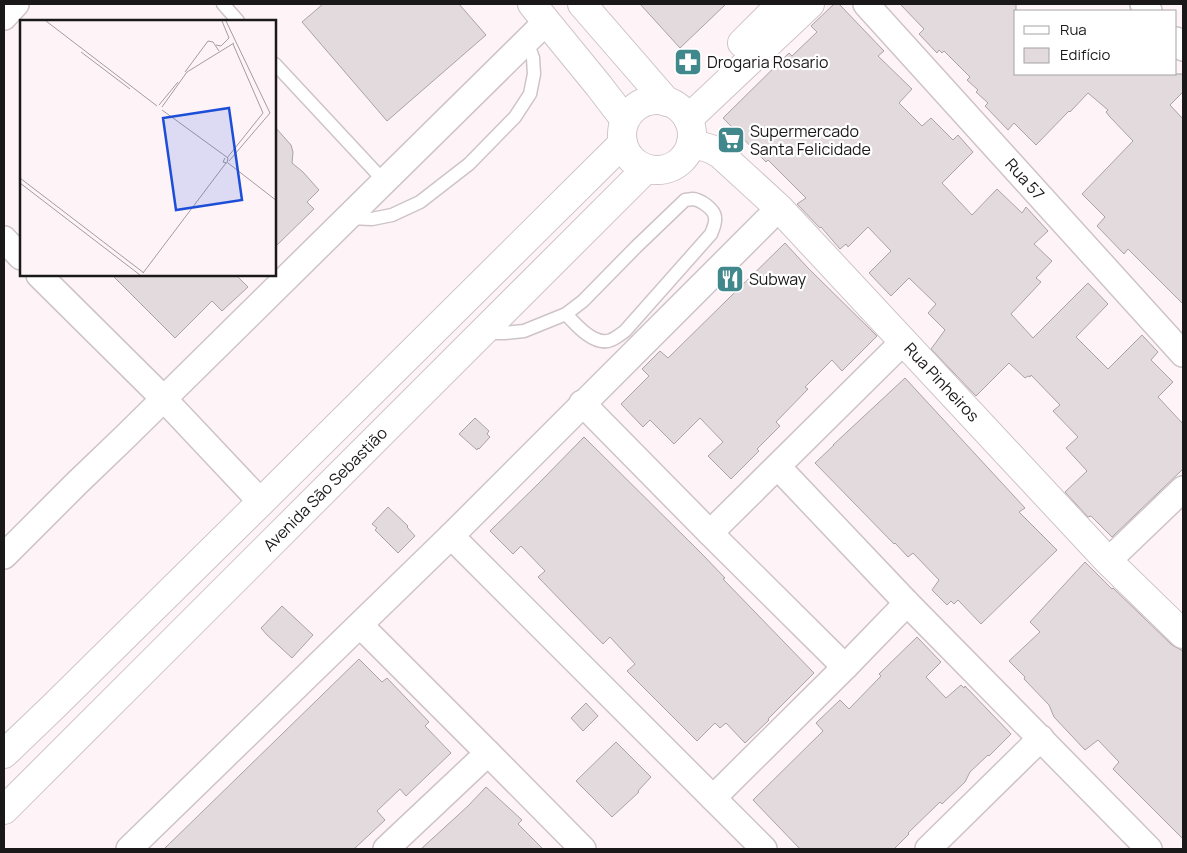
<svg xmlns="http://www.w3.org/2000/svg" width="1187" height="853" font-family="Manrope,sans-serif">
	<rect width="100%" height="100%" fill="#fef4f8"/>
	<!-- building -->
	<g fill="#e3dade" stroke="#aba2a5">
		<path d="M323 4H459L486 35 387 121 302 22Z"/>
		<path d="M640 4H726L680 48Z"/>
		<path d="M834 4H839L884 51 878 56 912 89 899 103 922 126 931 118 953 140 958 135 973 152 942 183 972 215 997 189 1022 213 1026 207 1048 231 1034 244 1052 261 1036 278 1041 282 1011 314 1033 338 1088 283 1108 304 1076 337 1108 369 1142 335 1158 352 1151 360 1173 382 1158 397 1183 424V469L1112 537 1091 516 1088 517 1065 492 1087 471 1066 448 1078 437 1053 411 1060 405 1031 375 1030 377 1028 376 1025 378 1009 363 976 396 931 349 945 330 928 313 936 304 909 278 891 296 869 273 891 251 868 227 848 247 846 244 840 249 821 227 820 228 797 204 806 198 768 160 766 162 723 118 789 53 792 56 817 32 811 26Z"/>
		<path d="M900 4H1016V74H1183V92L1170 105 1183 119V304L1128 249 1124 254 1097 226 1105 217 1082 194 1133 141 1110 117 1106 112 1108 110 1088 93 1070 112 1069 111 1036 145 1014 123 1008 130 985 106 988 103 976 92 978 90 967 80 970 77 944 51 942 53 939 50 937 53 919 34 924 29Z"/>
		<path d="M275 127 291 145 293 152 292 163 303 172 319 190 307 202 314 209 275 247Z"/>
		<path d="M785 243 808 268 877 336 842 371 832 360 805 387 808 389 776 422 780 426 757 449 759 451 731 479 708 456 723 442 700 418 674 444 650 420 643 427 621 404 649 376 642 369 660 351 668 358Z"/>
		<path d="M112 275H236L248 287 222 311 212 301 175 338Z"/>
		<path d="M905 378 1025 508 1019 512 1057 550 981 624 958 600 954 604 951 601 947 605 932 590 939 580 913 553 908 557 895 543 894 544 815 463 834 445H833Z"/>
		<path d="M475 418 489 431 487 434 490 437 479 449 478 448 477 450 459 434Z"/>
		<path d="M584 437 702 554 725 578 723 579 814 673 768 719 769 720 745 743 726 723 720 728 715 723 697 741 627 671 635 664 610 637 603 644 538 577 545 571 521 546 513 554 490 531 539 483Z"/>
		<path d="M388 507 408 526 407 527 415 536 398 553 375 530 377 528 372 524Z"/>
		<path d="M1085 562 1112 589 1113 588 1172 645 1183 651V839L1113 769 1119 762 1098 740 1085 750 1054 717 1049 705 1024 679 1025 677 1009 661 1040 632 1030 622Z"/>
		<path d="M282 606 313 635 292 658 267 635 261 628Z"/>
		<path d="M917 637 941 662 926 677 946 698 961 685 964 688 965 686 1011 734 989 756 988 755 970 772 965 782 942 804 940 802 908 833 909 834 894 849H800L753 800 823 731 816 723 840 700 849 709 881 676 879 674Z"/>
		<path d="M359 659 382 682 387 678 429 722 425 726 451 753 406 796 400 789 377 811 385 820 354 849H164Z"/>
		<path d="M586 703 598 716 583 731 571 718Z"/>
		<path d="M616 742 651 777 638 791 639 792 612 817 576 781Z"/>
		<path d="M486 787 522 820 518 824 543 849H421L468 806Z"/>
	</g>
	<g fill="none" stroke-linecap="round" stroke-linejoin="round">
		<!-- service casing -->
		<g stroke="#cec4c8" stroke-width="15">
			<g id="service">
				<path d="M223 4 238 21"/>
				<path d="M275 64 384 181"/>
				<path d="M349 218 372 219 392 215 420 202 469 164 515 117 530 94 534 74 533 58 527 41"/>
				<path d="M484 333H504L524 331 566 314 583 301 636 247 685 200C685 200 693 199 693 199 701 200 714 209 715 217 716 223 713 229 711 234L625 331C621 334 616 338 611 340 595 347 576 325 566 314"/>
			</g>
		</g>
		<!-- minor casing -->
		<g stroke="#cec4c8" stroke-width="28">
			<g id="minor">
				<path d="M866 4 1183 354"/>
				<path d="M1143 4 1149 11"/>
				<path d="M4 17 16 4"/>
				<path d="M1176 40 1183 48"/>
				<path d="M4 239 21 257"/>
				<path d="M39 275 163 398 261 502"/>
				<path d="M582 403 710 533 845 667"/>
				<path d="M778 467 907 603 1149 849"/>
				<path d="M710 533 904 341"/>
				<path d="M451 536 764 849"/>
				<path d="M4 556 77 483 126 436 547 21"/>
				<path d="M1108 561 1183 489"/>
				<path d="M360 625 488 753 583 849"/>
				<path d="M713 798 845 667 907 603"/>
				<path d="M129 849 451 536 779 208"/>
				<path d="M386 849 488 753"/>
				<path d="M928 849 1041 738"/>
			</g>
		</g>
		<!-- tertiary casing -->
		<g stroke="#cec4c8" stroke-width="30">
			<g id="tertiary">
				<path d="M532 4 599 86 625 120"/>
				<path d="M582 4 667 102"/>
				<path d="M691 143 711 149 720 154 779 208 1108 561 1183 634"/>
			</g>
		</g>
		<!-- primary casing -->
		<g stroke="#cec4c8" stroke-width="30">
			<g id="primary">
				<path d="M742 43 781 4"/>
				<circle cx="657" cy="135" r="35"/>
				<path d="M688 119 810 4"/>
				<path d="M4 754 52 708 261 502 623 143"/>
				<path d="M4 810 646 169"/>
			</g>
		</g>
		<!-- service -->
		<use href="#service" stroke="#fff" stroke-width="12"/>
		<!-- minor -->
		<use href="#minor" stroke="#fff" stroke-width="25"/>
		<!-- tertiary -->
		<use href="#tertiary" stroke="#fff" stroke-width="28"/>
		<!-- primary -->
		<use href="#primary" stroke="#fff" stroke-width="28"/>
	</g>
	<!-- icons -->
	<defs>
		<g id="pharmacy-square" transform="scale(1.4375)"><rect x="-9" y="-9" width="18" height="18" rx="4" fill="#40888c" stroke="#fff"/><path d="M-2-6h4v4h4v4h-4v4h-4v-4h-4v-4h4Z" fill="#fff"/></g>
		<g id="supermarket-square" transform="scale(1.4375)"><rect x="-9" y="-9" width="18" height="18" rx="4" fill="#40888c" stroke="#fff"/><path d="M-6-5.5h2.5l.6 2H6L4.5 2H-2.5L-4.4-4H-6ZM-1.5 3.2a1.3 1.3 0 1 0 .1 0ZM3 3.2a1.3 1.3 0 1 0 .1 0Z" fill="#fff"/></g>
		<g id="restaurant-square" transform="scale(1.4375)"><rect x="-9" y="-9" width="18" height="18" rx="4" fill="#40888c" stroke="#fff"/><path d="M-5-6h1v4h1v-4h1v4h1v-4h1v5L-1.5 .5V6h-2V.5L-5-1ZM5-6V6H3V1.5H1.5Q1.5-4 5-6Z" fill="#fff"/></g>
	</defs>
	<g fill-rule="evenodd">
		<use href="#pharmacy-square" x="688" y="62"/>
		<use href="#supermarket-square" x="731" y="140"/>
		<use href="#restaurant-square" x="730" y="279"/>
	</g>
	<g text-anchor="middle" stroke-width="4.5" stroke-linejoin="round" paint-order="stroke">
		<!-- poi labels -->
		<g font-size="16" fill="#1b1819" stroke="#fff" text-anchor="start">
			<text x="707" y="68">Drogaria Rosario</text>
			<text x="750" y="137">Supermercado<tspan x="750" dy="18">Santa Felicidade</tspan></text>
			<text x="749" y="285">Subway</text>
		</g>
		<!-- street labels -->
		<g font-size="16" fill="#1b1819" stroke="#fff">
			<text transform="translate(1025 179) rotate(48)" y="6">Rua 57</text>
			<text transform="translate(942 382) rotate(47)" y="6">Rua Pinheiros</text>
			<text transform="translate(325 489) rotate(-45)" y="6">Avenida São Sebastião</text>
		</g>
	</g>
	<!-- overview -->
	<g transform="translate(20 20)">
		<rect width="256" height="256" fill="#fef4f8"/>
		<path fill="none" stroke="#a39c9f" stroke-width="1" d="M26 1 137 86M202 1 209 18M206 1 216 22M196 25 201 26 209 18M61 32 110 69M165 52 188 21 193 22 199 31M139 85 158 62M142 87 167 52 214 23M142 90 208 138 207 143 203 142 205 138M207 138 243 93 213 24M209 141 250 93 216 22M208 143 257 181M0 158 124 253M0 163 120 255M123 253 206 143"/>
		<path fill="#1d4ed8" fill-opacity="0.15" stroke="#1d4ed8" stroke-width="2.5" d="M209 88 222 180 156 190 143 98Z"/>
		<rect width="256" height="256" fill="none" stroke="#1b1819" stroke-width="2.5"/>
	</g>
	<!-- border -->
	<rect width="1187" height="853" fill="none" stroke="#1b1819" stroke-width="10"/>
	<!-- legend -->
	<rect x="1014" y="10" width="162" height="65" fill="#ffffff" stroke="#a4a3a3"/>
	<rect x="1024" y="26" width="25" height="8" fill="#ffffff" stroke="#a4a3a3"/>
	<text x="1060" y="35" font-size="15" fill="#1b1819">Rua</text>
	<rect x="1024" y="48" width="25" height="15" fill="#e3dade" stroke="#a4a3a3"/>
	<text x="1060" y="60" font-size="15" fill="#1b1819">Edifício</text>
</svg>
